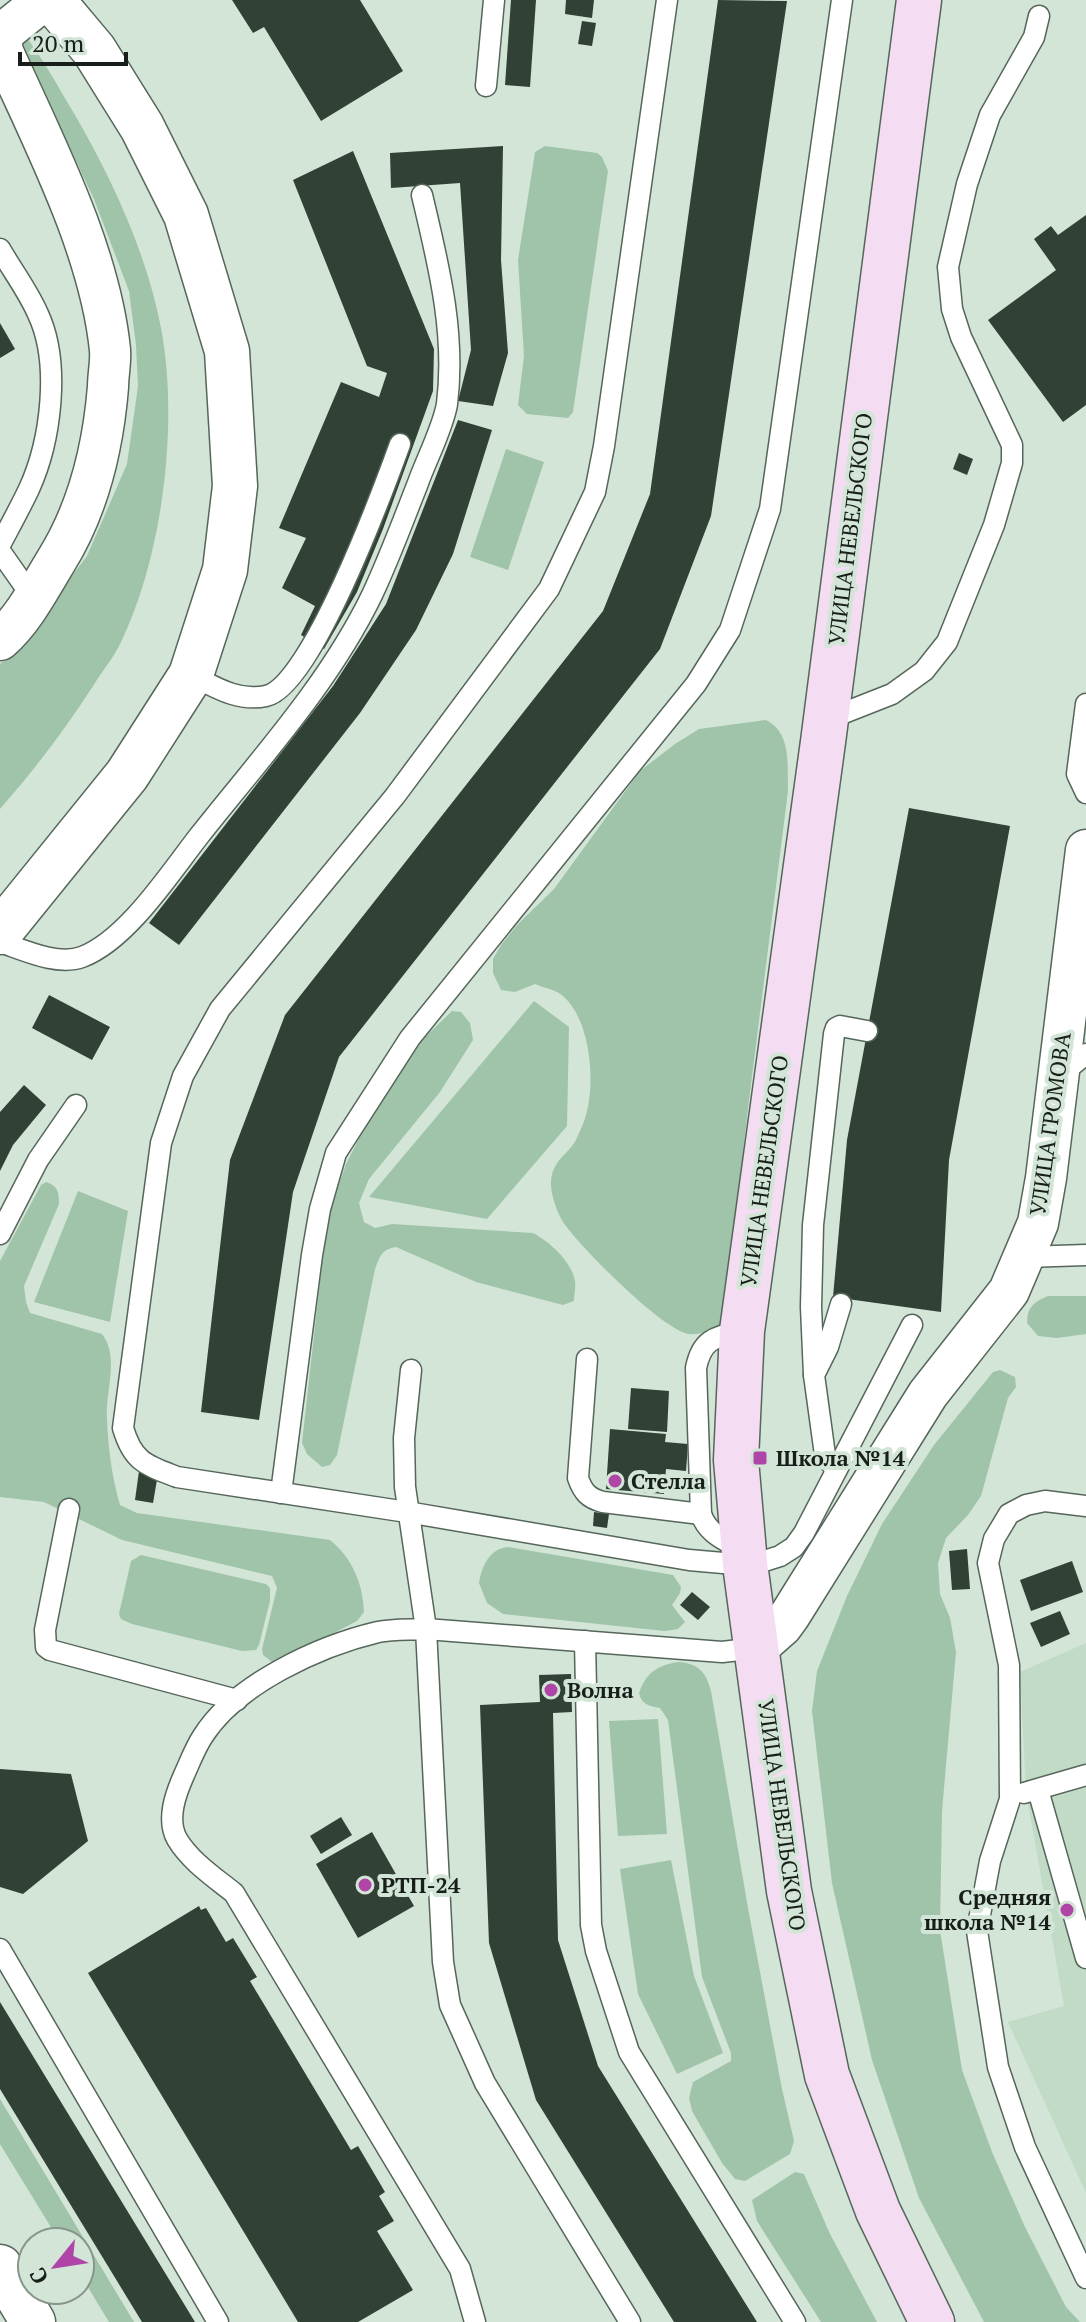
<svg xmlns="http://www.w3.org/2000/svg" width="1086" height="2322" font-family="'PT Serif',serif">
	<rect width="100%" height="100%" fill="#d2e5d7"/>
	<!-- built -->
	<path fill="#c2dbc7" d="M1086 1643V2193L1008 2022 1064 2006 1026 1792 1020 1672Z"/>
	<!-- green -->
	<g fill="#a0c4a9">
		<path d="M23 33C43 58 58 87 75 115 112 179 147 254 161 328 179 423 163 555 121 642 114 657 103 670 95 683 66 728 35 769 0 809V664L17 648 87 556 127 464 138 386 136 345 129 291 94 199 19 43Z"/>
		<path d="M545 146 597 153 602 157 608 171 573 412 568 418 527 414 518 405 524 356 518 260 535 152Z"/>
		<path d="M506 449 544 462 508 570 470 557Z"/>
		<path d="M766 720C792 733 787 765 788 791L748 1108 725 1314 721 1327C710 1330 696 1337 685 1333 657 1324 581 1248 563 1222 557 1212 550 1193 551 1181 553 1163 562 1158 572 1146 577 1140 580 1130 583 1124 597 1090 592 1021 563 996 557 990 544 988 535 984L515 992 501 990 493 973V959L501 945 517 925 554 889 640 771 675 744 699 729Z"/>
		<path d="M534 1001 569 1027 567 1126 487 1219 369 1197Z"/>
		<path d="M452 1011 461 1012 470 1023 473 1040 440 1092 369 1179 359 1203 364 1222 375 1228 392 1224 533 1233C549 1241 572 1262 575 1281 576 1287 574 1295 574 1301L563 1305 476 1282 396 1247C382 1249 380 1256 375 1269L337 1455 330 1465 322 1467 307 1454 302 1443 324 1245 329 1213 346 1164 372 1113 423 1039Z"/>
		<path d="M46 1182C58 1186 59 1192 59 1204L24 1286 26 1302 30 1313 102 1334C120 1357 105 1391 107 1419 108 1448 112 1477 120 1505L137 1513 330 1540C352 1558 363 1583 364 1612L357 1621 277 1663 272 1662 263 1655 262 1649 277 1588 272 1576 122 1540 44 1502 0 1497V1261L41 1185Z"/>
		<path d="M78 1191 128 1211 110 1322 34 1302Z"/>
		<path d="M1048 1296H1086V1334L1057 1338 1038 1336 1027 1323C1027 1307 1034 1302 1048 1296Z"/>
		<path d="M1000 1370 1015 1377 1016 1387 1008 1398 981 1496 968 1515 946 1538 938 1563 940 1594 950 1618 956 1652 942 1811 940 1930 962 2070 992 2152 1025 2227 1066 2307 1080 2322H984L919 2198 872 2060 832 1883 812 1711 817 1671 847 1596 882 1524 934 1445 993 1372Z"/>
		<path d="M508 1547 673 1575 681 1587 680 1593 672 1605 685 1622 678 1629 665 1631 503 1614 487 1603 479 1583C482 1566 489 1549 508 1547Z"/>
		<path d="M141 1555 266 1584 270 1588V1601L259 1645 256 1650 242 1651 132 1624 121 1619 119 1614 131 1561Z"/>
		<path d="M679 1662C699 1664 706 1672 711 1691L748 1908 782 2089 794 2141 790 2154 745 2181 735 2179 722 2163 692 2111 689 2098 693 2082 731 2061V2053L702 1977 668 1720 660 1708C649 1706 642 1705 639 1693 646 1673 657 1665 679 1662Z"/>
		<path d="M658 1719 667 1834 618 1836 609 1721Z"/>
		<path d="M671 1860 694 1976 723 2053 677 2074 638 1994 620 1869Z"/>
		<path d="M0 2099 134 2322H109L80 2274V2242H60L0 2144Z"/>
		<path d="M795 2172 804 2174 830 2234 877 2322H821L757 2221 752 2200Z"/>
	</g>
	<!-- building -->
	<g fill="#324135">
		<path d="M232 0H360L403 71 321 121 264 27 253 33Z"/>
		<path d="M511 0H536L530 87 505 85Z"/>
		<path d="M566 0H594L592 18 565 14Z"/>
		<path d="M718 0 787 1 711 516 660 649 339 1057 293 1192 259 1420 201 1412 230 1160 285 1015 603 611 650 494Z"/>
		<path d="M582 21 596 23 592 46 578 44Z"/>
		<path d="M503 146 501 260 508 353 493 406 458 401 471 350 460 183 391 188 390 153Z"/>
		<path d="M353 151 434 349 433 391 383 529 357 592 324 649 301 635 315 606 282 588 306 538 279 528 341 382 379 397 387 373 367 366 293 180Z"/>
		<path d="M1086 215V405L1063 422 988 320 1056 270 1034 239 1051 226 1058 235Z"/>
		<path d="M0 323 15 349 0 358Z"/>
		<path d="M458 420 492 430 453 554 416 630 360 713 179 945 149 923 333 686 386 604Z"/>
		<path d="M959 453 973 459 967 475 953 469Z"/>
		<path d="M909 808 1010 826 949 1160 941 1312 833 1297 847 1140Z"/>
		<path d="M49 995 110 1027 92 1060 32 1028Z"/>
		<path d="M24 1085 46 1105 13 1145 0 1171V1112Z"/>
		<path d="M631 1388 669 1391 667 1432 628 1429Z"/>
		<path d="M610 1429 666 1434 665 1442 688 1444 686 1471 666 1469 664 1494 606 1489Z"/>
		<path d="M139 1471 158 1474 153 1503 135 1500Z"/>
		<path d="M594 1512 609 1514 607 1528 593 1526Z"/>
		<path d="M967 1549 970 1589 952 1590 949 1551Z"/>
		<path d="M1072 1561 1083 1592 1031 1611 1020 1580Z"/>
		<path d="M692 1592 710 1607 698 1620 680 1605Z"/>
		<path d="M1060 1611 1070 1634 1041 1647 1030 1623Z"/>
		<path d="M571 1674 572 1712 553 1713 558 1940 598 2066 757 2322H674L536 2100 489 1943 480 1705 540 1702 539 1675Z"/>
		<path d="M0 1769 71 1774 88 1841 23 1894 0 1887Z"/>
		<path d="M341 1817 352 1835 321 1854 310 1836Z"/>
		<path d="M372 1832 414 1906 358 1938 316 1864Z"/>
		<path d="M199 1906 201 1910 206 1908 226 1942 233 1938 257 1977 250 1981 265 2006 351 2150 358 2146 385 2192 379 2196 394 2221 377 2231 413 2290 358 2322H298L88 1973Z"/>
		<path d="M0 2002 195 2322H142L0 2089Z"/>
	</g>
	<g fill="none" stroke-linecap="round" stroke-linejoin="round">
		<!-- service casing -->
		<g stroke="#56665a" stroke-width="23">
			<g id="service">
				<path d="M667 0 604 446 595 492 549 589 395 796 220 1009 183 1076 161 1143 123 1428C133 1462 146 1465 177 1477L407 1512 689 1560 723 1563H758L780 1556 794 1547 804 1533 912 1325"/>
				<path d="M486 86 494 0"/>
				<path d="M0 249C12 270 28 291 38 314 61 363 51 441 29 489 20 508 10 526 0 545"/>
				<path d="M0 551 33 598"/>
				<path d="M191 675C215 687 238 702 266 696 311 687 384 488 400 444"/>
				<path d="M1086 704 1077 774 1086 793"/>
				<path d="M826 720 892 694 924 671 947 642 994 525 1012 463V445L961 337 952 309 948 267 967 184 990 115 1034 37 1039 16"/>
				<path d="M0 942C24 950 57 966 82 957 127 940 170 873 199 836 259 760 329 684 372 595 389 559 403 521 418 483 426 460 443 428 447 404 456 332 438 263 422 195"/>
				<path d="M1060 1075 1086 1054"/>
				<path d="M0 1234 38 1160 76 1105"/>
				<path d="M1025 1257 1086 1255"/>
				<path d="M742 1331C716 1337 702 1338 696 1368L701 1514C707 1533 726 1542 743 1549"/>
				<path d="M587 1359 578 1478C583 1492 588 1498 603 1502L701 1514"/>
				<path d="M411 1370 404 1438 405 1487 426 1629 443 1962 450 2005 485 2083 630 2322"/>
				<path d="M814 1375 811 1307 813 1225 834 1034 836 1028 840 1026 867 1031"/>
				<path d="M836 1470 825 1455 814 1375 828 1347 841 1304"/>
				<path d="M281 1493 312 1255 320 1209 336 1153 410 1038 696 684 730 630 770 509 842 0"/>
				<path d="M1086 1506 1045 1501 1026 1505 1009 1514 994 1539 988 1563 1009 1665 1010 1799 990 1861 977 1931 998 2067 1025 2147 1086 2278"/>
				<path d="M69 1509 45 1630 46 1647 50 1650 237 1700"/>
				<path d="M585 1641 591 1925 596 1951 629 2052 795 2322"/>
				<path d="M1038 1790 1086 1958"/>
				<path d="M1024 1793 1086 1775"/>
				<path d="M0 1949 218 2322"/>
				<path d="M475 2322 460 2269 234 1893C214 1877 190 1861 177 1839 166 1819 176 1793 184 1775 190 1762 195 1748 203 1736 236 1684 319 1646 378 1632 393 1629 410 1630 426 1629L722 1652 757 1648"/>
			</g>
		</g>
		<!-- minor casing -->
		<g stroke="#56665a" stroke-width="43">
			<g id="minor">
				<path d="M0 640C24 619 40 587 56 561 89 508 103 448 108 387 108 375 111 362 110 350 100 250 44 143 3 52L1 38 8 29 44 0"/>
				<path d="M757 1648 782 1626 790 1615 928 1394 1009 1291 1038 1223 1046 1178 1086 850"/>
			</g>
		</g>
		<!-- tertiary casing -->
		<g stroke="#56665a" stroke-width="47">
			<g id="tertiary">
				<path d="M0 932 127 775 191 675 225 570 235 486 227 351 186 215 142 127 94 50 52 0"/>
				<path d="M0 2267 33 2322"/>
			</g>
		</g>
		<!-- secondary casing -->
		<g stroke="#56665a" stroke-width="47">
			<path id="secondary" d="M919 0 823 742 742 1331 736 1460 745 1564 789 1891 827 2075 878 2211 932 2322"/>
		</g>
		<!-- service -->
		<use href="#service" stroke="#fff" stroke-width="20"/>
		<!-- minor -->
		<use href="#minor" stroke="#fff" stroke-width="40"/>
		<!-- tertiary -->
		<use href="#tertiary" stroke="#fff" stroke-width="44"/>
		<!-- secondary -->
		<use href="#secondary" stroke="#f4dcf2" stroke-width="44"/>
	</g>
	<!-- markers -->
	<g fill="#af45a7" stroke="#d2e5d7" stroke-width="3">
		<rect x="752" y="1450" width="16" height="16" rx="4"/>
		<circle cx="615" cy="1481" r="8"/>
		<circle cx="551" cy="1690" r="8"/>
		<circle cx="365" cy="1885" r="8"/>
		<circle cx="1067" cy="1910" r="8"/>
	</g>
	<g text-anchor="middle" stroke-width="8" stroke-linejoin="round" paint-order="stroke">
		<!-- street labels -->
		<g font-size="22" fill="#181e19" stroke="#d2e5d7">
			<text transform="translate(850 529) rotate(-83)" y="8">УЛИЦА НЕВЕЛЬСКОГО</text>
			<text transform="translate(1050 1124) rotate(-82)" y="8">УЛИЦА ГРОМОВА</text>
			<text transform="translate(764 1171) rotate(-82)" y="8">УЛИЦА НЕВЕЛЬСКОГО</text>
			<text transform="translate(782 1815) rotate(82)" y="8">УЛИЦА НЕВЕЛЬСКОГО</text>
		</g>
		<!-- poi labels -->
		<g font-size="22" font-weight="bold" fill="#181e19" stroke="#d2e5d7" text-anchor="start">
			<text x="776" y="1466">Школа №14</text>
			<text x="631" y="1489">Стелла</text>
			<text x="567" y="1698">Волна</text>
			<text x="381" y="1893">РТП-24</text>
			<text x="1051" y="1905" text-anchor="end">Средняя<tspan x="1051" dy="25">школа №14</tspan></text>
		</g>
	</g>
	<!-- north arrow -->
	<g transform="translate(56 2266) rotate(240)"><circle r="38" fill="#d2e5d7" stroke="#88958b" stroke-width="2"/>
	<path d="M0-6L14 30L0 20L-14 30Z" fill="#af45a7"/>
	<text y="-12" font-size="22" font-weight="bold" text-anchor="middle" fill="#181e19">С</text>
	</g>
	<!-- scale -->
	<path d="M20 52v12h106v-12" fill="none" stroke="#181e19" stroke-width="4"/>
	<text x="32" y="52" font-size="24" fill="#181e19" stroke="#d2e5d7" stroke-width="6" paint-order="stroke">20 m</text>
</svg>
